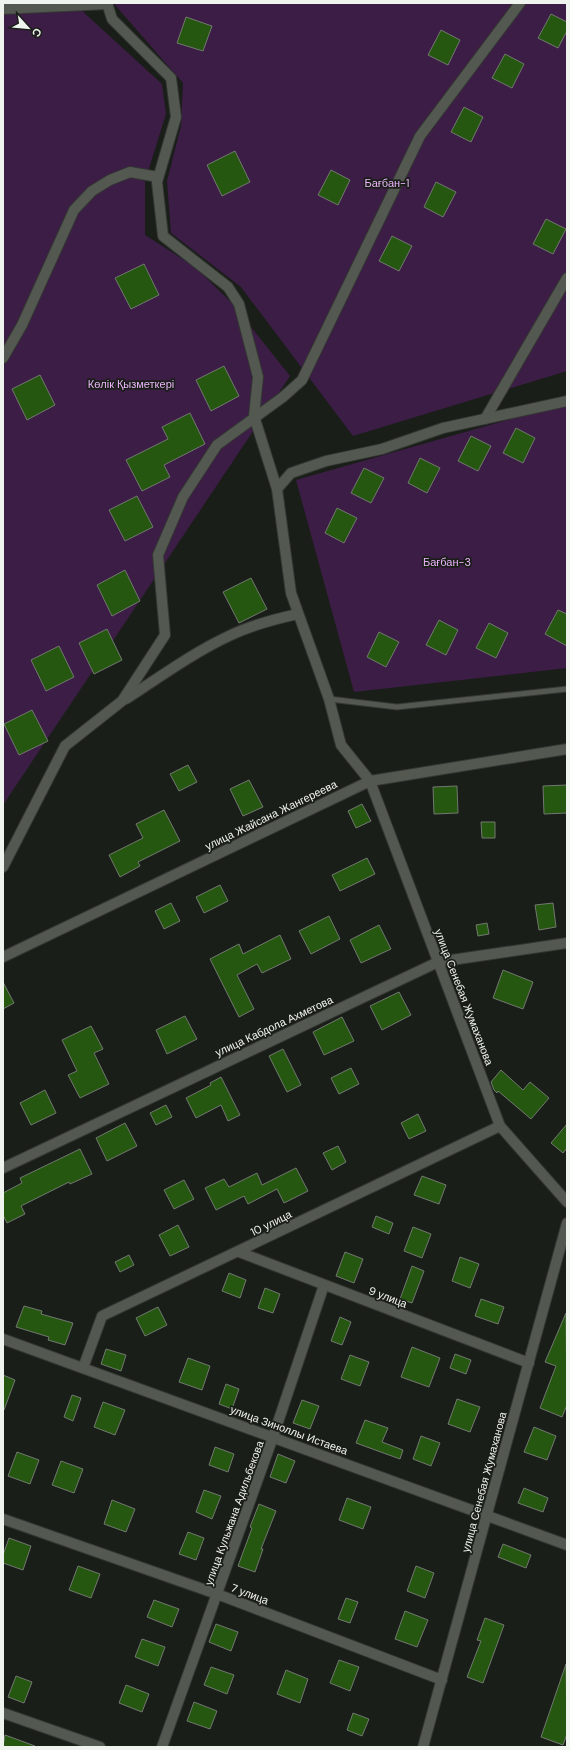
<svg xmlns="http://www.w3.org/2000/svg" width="570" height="1750" font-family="'DM Sans',sans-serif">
	<rect width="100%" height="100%" fill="#1a1e18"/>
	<!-- green -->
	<g fill="#3c1d45">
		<path d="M116 3H567V371L353 436 241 287 171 233 167 181 181 126 183 83 115 5Z"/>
		<path d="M80 9 162 84 166 114 145 181V235L195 267 232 303 290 376 3 805V12Z"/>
		<path d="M567 403V668L354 692 296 480Z"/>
	</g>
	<!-- building -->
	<g fill="#255711" stroke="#727870">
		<path d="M551 14 567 22V31L558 48 538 38Z"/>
		<path d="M186 17 212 26 203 51 177 43Z"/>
		<path d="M441 30 460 40 448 65 428 55Z"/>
		<path d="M505 54 524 64 512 88 492 78Z"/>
		<path d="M464 107 483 117 471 142 451 132Z"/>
		<path d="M235 151 250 182 222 196 207 165Z"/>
		<path d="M331 170 350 180 338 205 318 195Z"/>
		<path d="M436 182 456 192 443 217 424 207Z"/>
		<path d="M546 219 566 229 553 254 533 244Z"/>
		<path d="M392 236 412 246 399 271 379 261Z"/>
		<path d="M144 264 159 295 131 309 115 278Z"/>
		<path d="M224 366 239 396 211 411 196 380Z"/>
		<path d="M40 375 55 405 27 420 12 389Z"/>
		<path d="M190 413 205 444 164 465 170 477 142 491 126 460 168 439 162 427Z"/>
		<path d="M516 428 535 438 523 463 503 453Z"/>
		<path d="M471 436 491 446 478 471 458 461Z"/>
		<path d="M420 458 440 468 427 493 408 483Z"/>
		<path d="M364 468 384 478 371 503 351 493Z"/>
		<path d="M137 496 153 527 125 541 109 510Z"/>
		<path d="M337 508 357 518 344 543 325 533Z"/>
		<path d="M125 570 140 601 112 616 97 585Z"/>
		<path d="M251 578 267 609 239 623 223 592Z"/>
		<path d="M558 610 567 614V646L545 634Z"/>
		<path d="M439 620 458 630 446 655 426 645Z"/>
		<path d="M489 623 508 633 496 658 476 648Z"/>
		<path d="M107 629 122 660 94 674 79 643Z"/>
		<path d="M379 632 399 642 386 667 367 657Z"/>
		<path d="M59 646 74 677 46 691 31 660Z"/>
		<path d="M32 710 48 741 19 755 4 724Z"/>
		<path d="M188 765 197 782 179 791 170 774Z"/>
		<path d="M249 780 263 807 243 816 230 789Z"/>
		<path d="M567 785V813L544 814 543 786Z"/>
		<path d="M457 786 458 813 434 814 433 787Z"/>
		<path d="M362 804 371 821 356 828 348 811Z"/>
		<path d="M164 810 180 841 138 862 140 866 120 877 109 855 143 838 136 824Z"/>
		<path d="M481 822H495V838H482Z"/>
		<path d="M367 858 375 874 340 891 332 875Z"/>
		<path d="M220 885 228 901 204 913 196 897Z"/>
		<path d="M171 903 180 921 164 929 155 911Z"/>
		<path d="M553 903 556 927 539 930 535 905Z"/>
		<path d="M329 916 340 939 311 954 299 931Z"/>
		<path d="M487 923 489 934 478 936 476 925Z"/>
		<path d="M379 925 391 949 361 963 350 940Z"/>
		<path d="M280 935 291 959 262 973 257 964 237 975 254 1009 239 1017 210 959 239 944 243 954Z"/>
		<path d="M503 970 533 982 523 1009 493 998Z"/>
		<path d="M3 982 14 1003 3 1009Z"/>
		<path d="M399 992 411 1015 382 1030 370 1006Z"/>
		<path d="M185 1016 197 1039 167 1054 156 1030Z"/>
		<path d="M342 1017 354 1041 324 1055 313 1032Z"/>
		<path d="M91 1026 103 1049 94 1053 109 1084 80 1098 68 1075 77 1071 62 1040Z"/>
		<path d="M283 1049 301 1085 287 1092 269 1056Z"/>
		<path d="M351 1068 359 1084 339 1094 331 1078Z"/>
		<path d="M501 1070 523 1090 530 1082 549 1098 531 1119 498 1091 497 1093 494 1090 491 1082Z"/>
		<path d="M221 1077 240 1115 228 1121 221 1105 196 1118 186 1098 211 1085 210 1083Z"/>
		<path d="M45 1090 56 1113 31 1125 20 1103Z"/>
		<path d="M166 1105 172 1117 156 1125 150 1113Z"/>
		<path d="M418 1114 426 1131 409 1139 401 1123Z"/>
		<path d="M125 1123 137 1146 107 1161 96 1138Z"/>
		<path d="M567 1124V1148L563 1153 551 1143Z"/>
		<path d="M338 1146 346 1162 332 1170 323 1153Z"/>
		<path d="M80 1149 92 1174 70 1184 69 1182 21 1206 25 1214 7 1223 3 1215V1193L22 1183 20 1178Z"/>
		<path d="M296 1168 308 1191 284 1203 277 1189 248 1204 244 1196 216 1210 205 1188 224 1179 229 1187 257 1173 262 1185Z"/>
		<path d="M422 1176 446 1185 439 1204 414 1195Z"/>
		<path d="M184 1180 194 1199 174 1209 164 1190Z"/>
		<path d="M376 1216 393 1223 389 1234 372 1227Z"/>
		<path d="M178 1225 189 1247 170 1256 159 1235Z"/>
		<path d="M413 1227 431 1234 422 1258 404 1251Z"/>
		<path d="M345 1252 363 1259 354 1283 336 1276Z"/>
		<path d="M129 1255 134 1265 120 1272 115 1262Z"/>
		<path d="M460 1257 479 1264 470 1288 452 1281Z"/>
		<path d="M412 1266 424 1271 412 1303 400 1299Z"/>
		<path d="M229 1273 246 1280 240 1298 222 1291Z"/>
		<path d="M265 1288 280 1294 273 1313 258 1308Z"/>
		<path d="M481 1299 504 1307 498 1324 475 1316Z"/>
		<path d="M24 1306 42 1311 41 1314 73 1323 65 1345 48 1340 49 1337 16 1327Z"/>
		<path d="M158 1307 167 1325 145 1336 136 1318Z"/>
		<path d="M566 1313 567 1405 562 1417 540 1408 556 1366 545 1362Z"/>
		<path d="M340 1317 351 1322 342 1345 331 1341Z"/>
		<path d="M412 1347 440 1358 429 1387 401 1377Z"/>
		<path d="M106 1349 126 1355 121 1371 101 1364Z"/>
		<path d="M455 1354 471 1360 466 1374 450 1368Z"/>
		<path d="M350 1355 369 1362 360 1386 341 1379Z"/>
		<path d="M188 1358 210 1366 202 1390 179 1382Z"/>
		<path d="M3 1375 15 1380 4 1410H3Z"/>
		<path d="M226 1384 239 1389 232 1409 219 1404Z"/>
		<path d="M72 1395 81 1398 73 1421 64 1417Z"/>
		<path d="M457 1399 480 1407 470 1432 448 1424Z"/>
		<path d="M302 1400 319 1406 310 1429 293 1423Z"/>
		<path d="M103 1402 125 1410 115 1435 94 1427Z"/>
		<path d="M365 1420 388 1428 382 1442 403 1450 400 1459 356 1443Z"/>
		<path d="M534 1427 556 1436 547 1460 524 1452Z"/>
		<path d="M421 1436 440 1443 431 1466 413 1459Z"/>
		<path d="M215 1447 234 1454 228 1472 209 1465Z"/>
		<path d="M17 1452 39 1460 30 1484 8 1476Z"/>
		<path d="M278 1454 295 1461 286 1483 270 1477Z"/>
		<path d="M61 1461 83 1469 74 1493 52 1485Z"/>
		<path d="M524 1488 548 1498 543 1512 518 1503Z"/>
		<path d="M204 1490 221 1496 212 1519 196 1512Z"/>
		<path d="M347 1498 371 1507 363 1529 339 1520Z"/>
		<path d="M112 1500 135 1509 126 1532 104 1524Z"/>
		<path d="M259 1504 276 1511 261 1549H263L255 1572 238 1566 252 1528 250 1527Z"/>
		<path d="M188 1532 204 1538 196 1560 179 1554Z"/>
		<path d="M9 1538 31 1546 23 1570 3 1563V1555Z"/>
		<path d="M503 1544 531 1555 526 1568 498 1557Z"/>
		<path d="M78 1566 100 1574 91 1598 69 1590Z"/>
		<path d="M416 1566 434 1573 425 1598 407 1591Z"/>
		<path d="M346 1598 358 1602 350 1623 338 1619Z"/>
		<path d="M154 1600 179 1609 172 1627 147 1617Z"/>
		<path d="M405 1611 428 1620 417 1647 395 1639Z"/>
		<path d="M485 1618 504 1625 483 1683 467 1677 481 1641 477 1640Z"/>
		<path d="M216 1624 238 1632 231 1651 209 1642Z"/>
		<path d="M142 1639 165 1647 158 1666 135 1657Z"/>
		<path d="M339 1660 359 1667 350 1691 330 1683Z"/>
		<path d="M566 1664 567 1734 563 1745 541 1737Z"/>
		<path d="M211 1667 234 1675 227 1694 204 1685Z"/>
		<path d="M286 1670 308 1679 300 1703 277 1694Z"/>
		<path d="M16 1676 32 1682 24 1703 8 1697Z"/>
		<path d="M126 1685 149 1694 142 1712 119 1703Z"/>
		<path d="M194 1702 217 1711 210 1729 187 1721Z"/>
		<path d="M353 1713 369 1719 362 1736 347 1730Z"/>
		<path d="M5 1735 35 1746 34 1747H3Z"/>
	</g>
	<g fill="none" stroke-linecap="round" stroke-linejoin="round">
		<!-- lane casing -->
		<g stroke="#343733" stroke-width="7">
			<path id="lane" d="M329 699 397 707 567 689"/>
		</g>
		<!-- street casing -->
		<g stroke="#343733" stroke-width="12">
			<g id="street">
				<path d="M107 3 112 19 171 78 176 117 157 182 163 236 228 287 239 304 258 377 254 416 277 489 291 593 329 699 341 745 370 781 500 1126 567 1202"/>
				<path d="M3 9 108 4"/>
				<path d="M3 358 22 325 74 210 92 191 110 180 130 172 158 177"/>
				<path d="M485 419 567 278"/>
				<path d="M277 489 291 473 326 461 382 449 443 428 567 401"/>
				<path d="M126 699C160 677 194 652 231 635 252 625 275 619 298 614"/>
				<path d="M3 867 65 746 122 701 165 635 158 555 183 497 217 445 283 397 302 380 420 136 520 3"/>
				<path d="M3 957 370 781 567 749"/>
				<path d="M3 1168 438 962 567 943"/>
				<path d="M239 1252 529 1363"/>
				<path d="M3 1339 567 1545"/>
				<path d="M83 1368 102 1316 500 1126"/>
				<path d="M3 1519 217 1594 442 1680"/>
				<path d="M3 1713 100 1747"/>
				<path d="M162 1747 273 1437 324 1285"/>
				<path d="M423 1747 567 1223"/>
			</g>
		</g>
		<!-- lane -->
		<use href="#lane" stroke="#535851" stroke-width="5"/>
		<!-- street -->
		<use href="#street" stroke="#535851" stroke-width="10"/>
	</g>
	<g text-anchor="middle" stroke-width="3.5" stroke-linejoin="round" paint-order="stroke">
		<!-- park labels -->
		<g font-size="11" fill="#ecb4fc" stroke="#1a1e18">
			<text x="387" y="187">Бағбан-1</text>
			<text x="131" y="388">Көлік Қызметкері</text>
			<text x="447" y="566">Бағбан-3</text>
		</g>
		<!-- street labels -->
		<g font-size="11" fill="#f0f4ef" stroke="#1a1e18">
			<text transform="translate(271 815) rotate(-26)" y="4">улица Жайсана Жангереева</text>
			<text transform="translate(464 997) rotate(69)" y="4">улица Сенебая Жумаханова</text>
			<text transform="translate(274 1026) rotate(-25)" y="4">улица Кабдола Ахметова</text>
			<text transform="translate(271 1223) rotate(-26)" y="4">10 улица</text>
			<text transform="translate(388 1297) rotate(21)" y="4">9 улица</text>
			<text transform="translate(289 1430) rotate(20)" y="4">улица Зиноллы Истаева</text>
			<text transform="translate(484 1482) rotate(-75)" y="4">улица Сенебая Жумаханова</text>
			<text transform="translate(234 1513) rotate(-70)" y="4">улица Кульжана Адильбекова</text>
			<text transform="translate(250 1594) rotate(21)" y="4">7 улица</text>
		</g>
	</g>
	<!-- border -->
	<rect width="570" height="1750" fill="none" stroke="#f0f4ef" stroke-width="8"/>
	<!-- north arrow -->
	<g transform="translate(28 28) rotate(117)" stroke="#1a1e18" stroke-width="3" paint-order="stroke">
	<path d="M0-3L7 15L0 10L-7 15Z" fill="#f0f4ef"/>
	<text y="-6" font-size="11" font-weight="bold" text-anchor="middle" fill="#f0f4ef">С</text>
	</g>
</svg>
